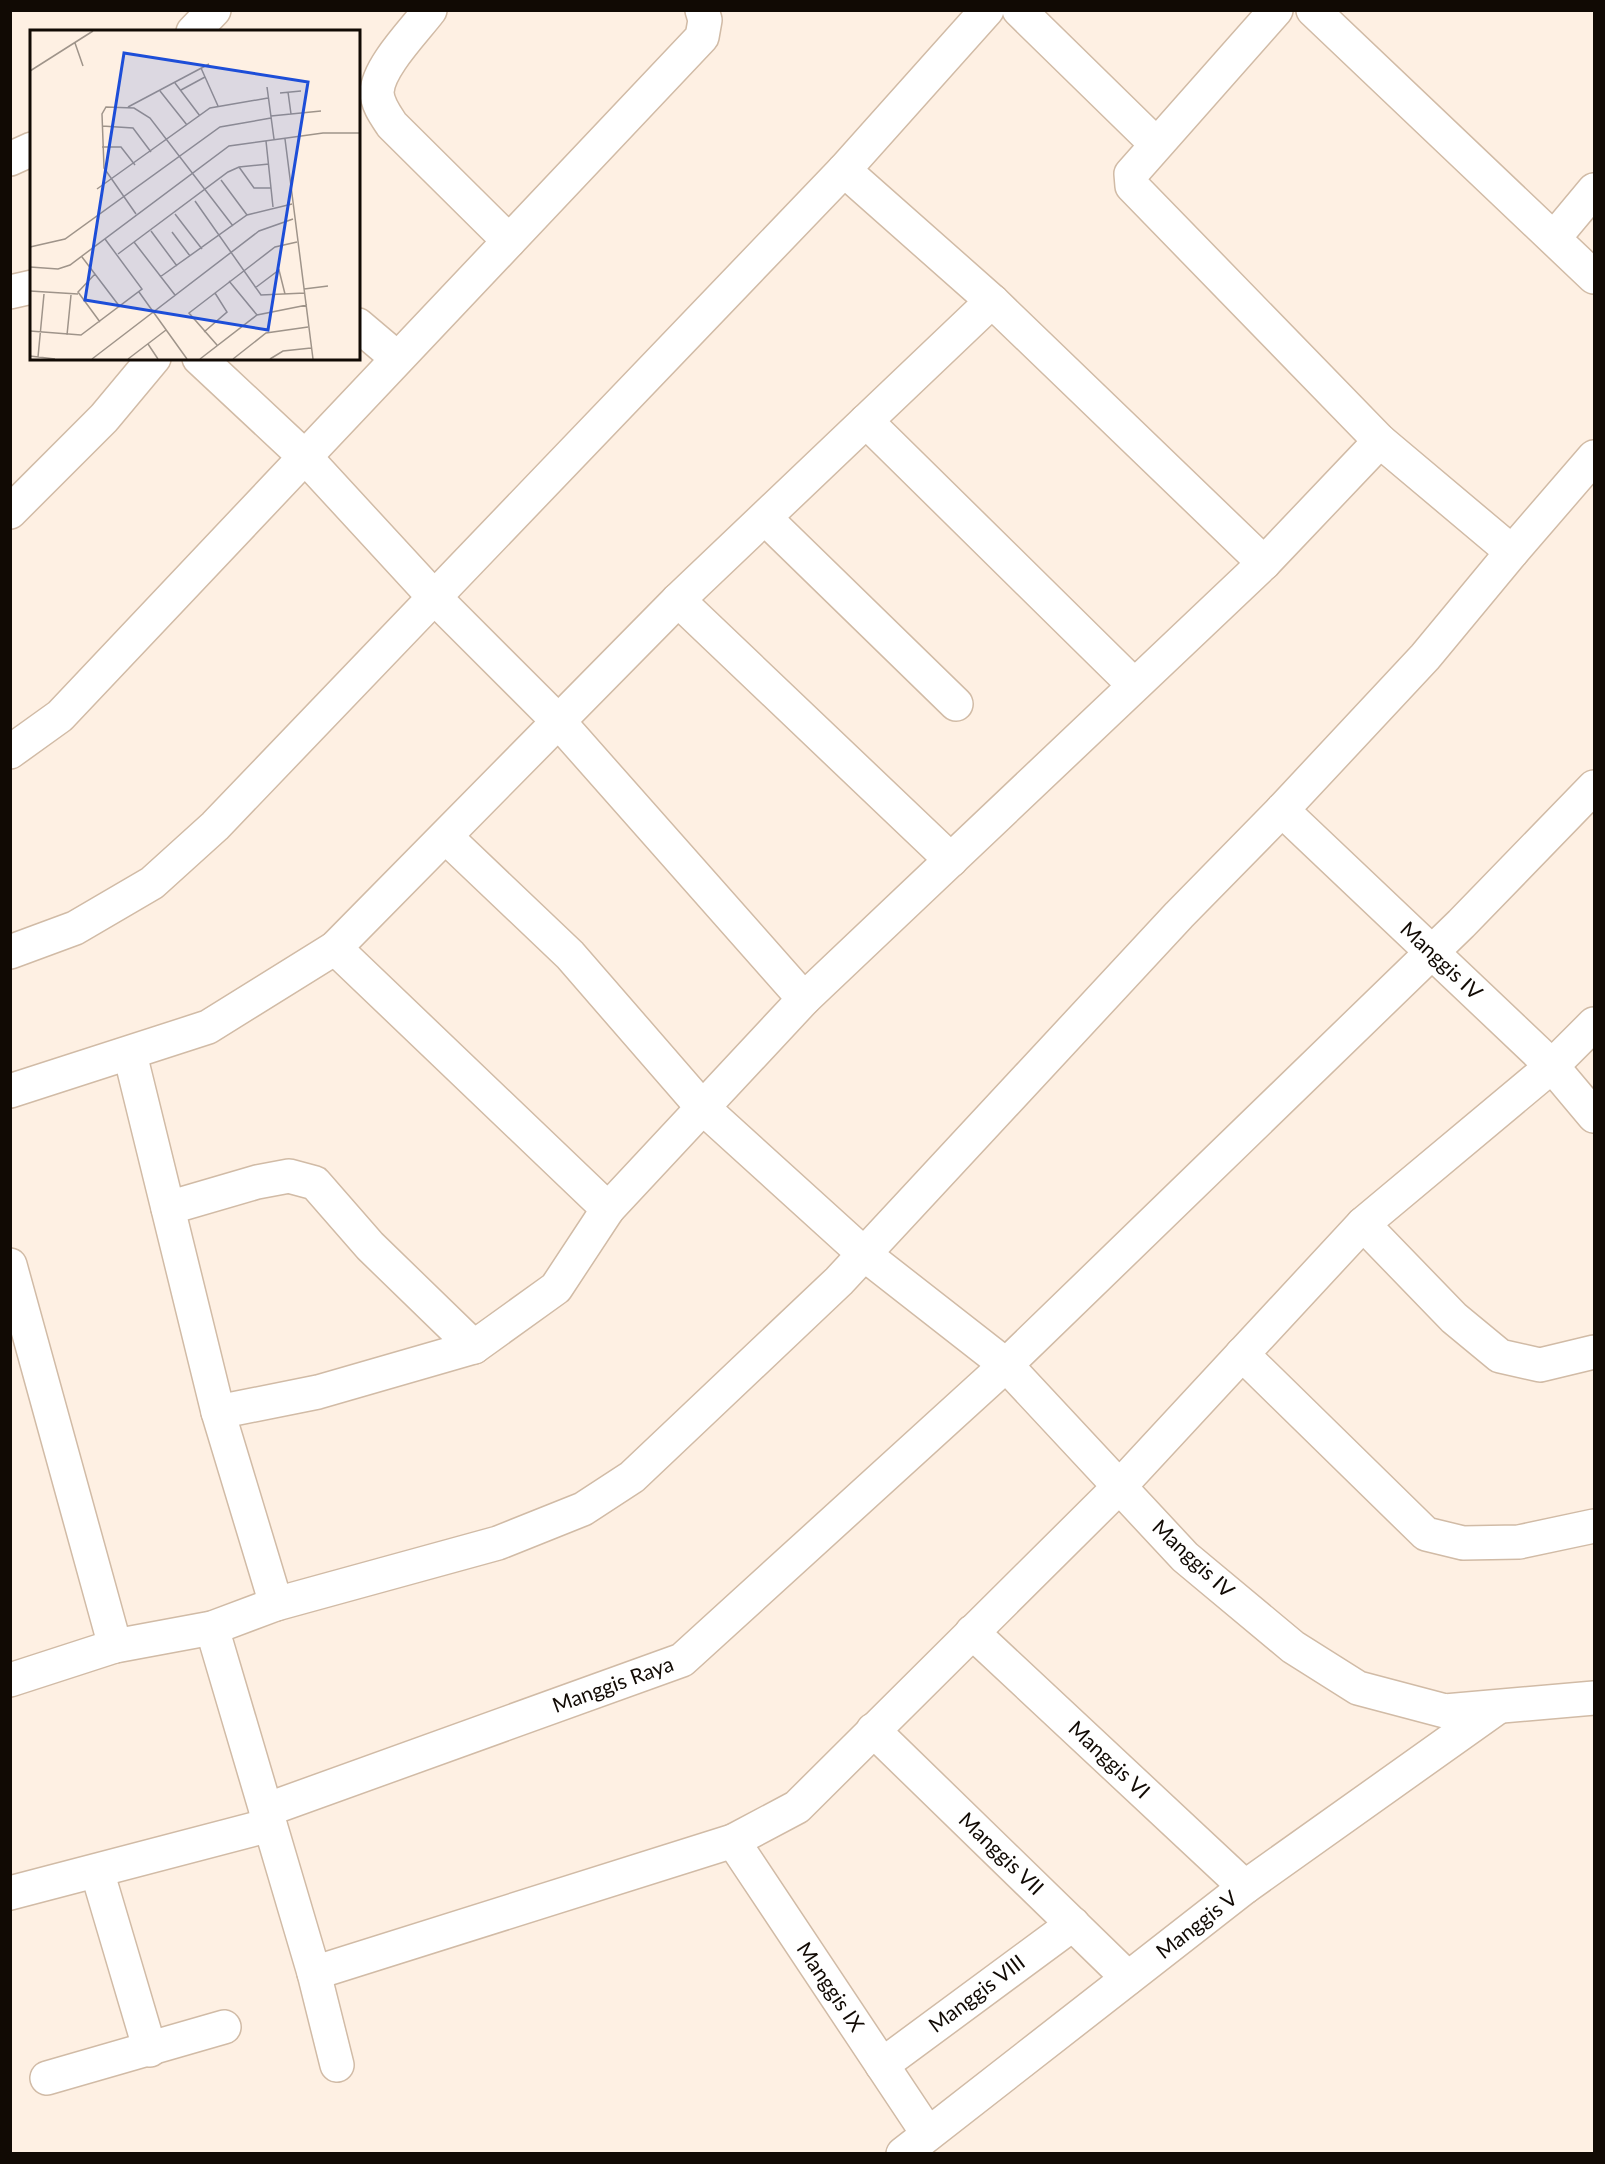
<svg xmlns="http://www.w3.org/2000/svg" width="1605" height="2164" font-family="Lato,sans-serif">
	<rect width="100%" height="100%" fill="#fef0e3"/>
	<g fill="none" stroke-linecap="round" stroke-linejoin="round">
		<!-- minor casing -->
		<g stroke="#d1bba6" stroke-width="36">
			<g id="minor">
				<path d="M430 10C415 30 378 67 377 92 377 104 386 116 392 125L509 241"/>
				<path d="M1019 10 1156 144"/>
				<path d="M1276 10 1131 174 1132 186 1380 441 1512 552"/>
				<path d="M1313 10 1594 277"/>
				<path d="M193 32 214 10"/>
				<path d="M10 159 32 149"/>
				<path d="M844 170 992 301 1264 563"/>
				<path d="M1554 238 1594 190"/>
				<path d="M10 292 32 287"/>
				<path d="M358 325 397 358"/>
				<path d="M199 358 306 458 435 598 559 722 804 999"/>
				<path d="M866 421 1134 685"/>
				<path d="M10 512 104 418 154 358"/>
				<path d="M765 518 956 704"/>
				<path d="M678 600 951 860"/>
				<path d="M10 752 60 716 702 37 705 20 702 10"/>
				<path d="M1282 810 1552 1066 1594 1116"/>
				<path d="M446 837 570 955 702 1107 864 1254 1006 1365 1185 1557 1293 1647 1358 1688 1445 1711 1594 1698"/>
				<path d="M335 948 608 1209"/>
				<path d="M10 952 75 928 152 883 215 826 844 170 987 10"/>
				<path d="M130 1054 218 1412 276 1604"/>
				<path d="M10 1091 208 1027 335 948 678 600 992 301"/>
				<path d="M168 1208 257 1182 289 1176 315 1183 370 1246 474 1347"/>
				<path d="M1363 1224 1454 1318 1500 1356 1540 1365 1594 1352"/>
				<path d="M10 1265 115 1646"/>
				<path d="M1242 1354 1426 1534 1463 1543 1519 1542 1594 1526"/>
				<path d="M218 1412 318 1392 474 1347 556 1288 608 1209 804 999 1264 563 1380 441"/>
				<path d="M212 1628 314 1973 337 2065"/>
				<path d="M972 1632 1245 1887"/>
				<path d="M10 1680 115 1646 212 1628 276 1604 498 1543 583 1509 632 1477 839 1281 1179 915 1282 810 1425 657 1512 552 1594 457"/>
				<path d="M873 1730 1128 1978"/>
				<path d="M266 1810 682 1660 1006 1365 1461 924 1594 787"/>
				<path d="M733 1841 928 2134"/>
				<path d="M97 1871 150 2050"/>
				<path d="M10 1893 270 1825"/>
				<path d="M314 1973 733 1841 797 1807 1119 1487 1363 1224 1552 1066 1594 1024"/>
				<path d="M882 2065 1073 1924"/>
				<path d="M47 2078 224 2027"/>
				<path d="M903 2154 1245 1887 1498 1707"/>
			</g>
		</g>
		<!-- minor -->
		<use href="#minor" stroke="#fff" stroke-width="33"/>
	</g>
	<g text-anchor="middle" stroke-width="5" stroke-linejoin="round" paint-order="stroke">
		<!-- street labels -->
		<g font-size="21" fill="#110a04" stroke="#fff">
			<text transform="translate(1441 961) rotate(43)" y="7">Manggis IV</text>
			<text transform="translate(1193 1559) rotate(43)" y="7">Manggis IV</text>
			<text transform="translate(613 1685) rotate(-20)" y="7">Manggis Raya</text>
			<text transform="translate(1109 1760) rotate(43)" y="7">Manggis VI</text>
			<text transform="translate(1001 1854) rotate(44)" y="7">Manggis VII</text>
			<text transform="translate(1197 1925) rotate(-38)" y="7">Manggis V</text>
			<text transform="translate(830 1987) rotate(56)" y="7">Manggis IX</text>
			<text transform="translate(977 1994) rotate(-37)" y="7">Manggis VIII</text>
		</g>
	</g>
	<!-- overview -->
	<g transform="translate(30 30)">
		<rect width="330" height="330" fill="#fef0e3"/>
		<path fill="none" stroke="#9f948a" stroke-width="1.5" d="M45 13 53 36M171 38 188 76M0 41 63 1M145 53 170 86M237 57 244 109M151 60 175 47M130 61 157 95M258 62 261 84M250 63 271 61M98 77 179 34M241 86 291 81M72 96 103 98 121 122M255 109 283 329M236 111 243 177M72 117H91L105 135M209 137 224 158H241M191 150 217 185M67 159 180 78 238 68M165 171 231 265 275 263M106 184 74 138 72 84 76 77 104 78 120 88 203 196M145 184 172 219M121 201 147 236M142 202 160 226M104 212 145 265M0 217 35 209 190 97 241 88M88 224 198 142 209 137 239 134M52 227 90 277M0 237 28 239 40 235 199 116 293 103H330M65 244 48 262 70 292M130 247 217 185 262 174M199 251 227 285M225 258 249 240 255 264M274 259 298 256M0 261 48 264M109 262 157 329M0 301 51 305 112 259 75 209M174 302 197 282 185 263M37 305 41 265M118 314 128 329M187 315 159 283 245 217 267 212M0 326 25 329M8 327 14 264M62 329 229 201 263 189M98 329 136 300M170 329 227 285 277 275M203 329 236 303 278 297M240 329 253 321 281 318"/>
		<path fill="#1d4ed8" fill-opacity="0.15" stroke="#1d4ed8" stroke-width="3" d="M94 23 278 52 238 300 55 270Z"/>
		<rect width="330" height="330" fill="none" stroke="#110a04" stroke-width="3"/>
	</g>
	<!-- border -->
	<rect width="1605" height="2164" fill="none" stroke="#110a04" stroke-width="24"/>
</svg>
